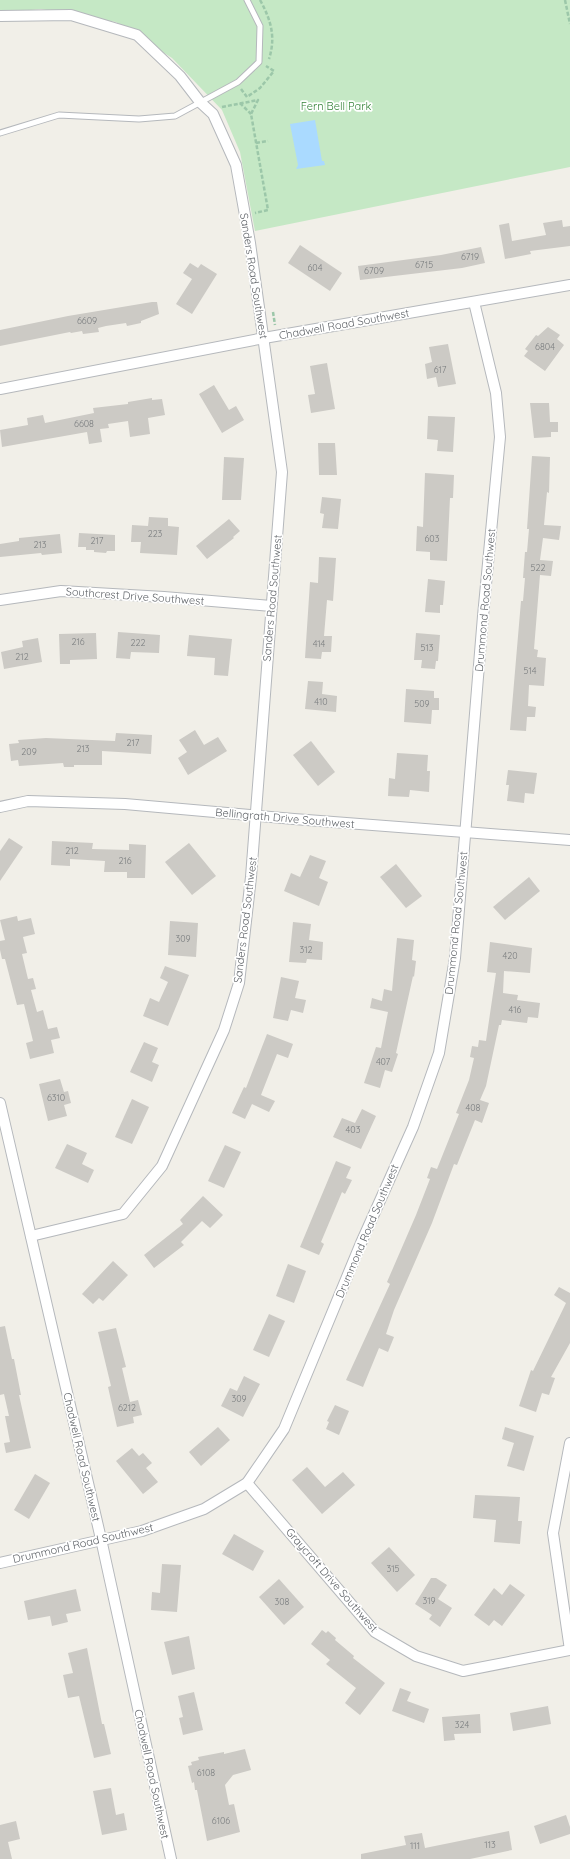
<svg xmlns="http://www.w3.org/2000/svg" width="570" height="1859" font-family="Quicksand,sans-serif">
	<rect width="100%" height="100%" fill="#f1efe8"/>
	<!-- green -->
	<path fill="#c5e8c5" d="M0 0H570V167L255 231 240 152 222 110 172 58 116 22 41 9 0 13Z"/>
	<!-- water -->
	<path fill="#aadaff" d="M315 120 322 161H324L325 165 296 169 298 165 290 124Z"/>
	<!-- building -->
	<g fill="#cccac5">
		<path d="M562 220 563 227 570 226V246L530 251 531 254 505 259 499 225 509 223 512 241 546 235 543 223Z"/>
		<path d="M300 245 342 273 330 291 288 263Z"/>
		<path d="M481 247 485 263 462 268 360 280 358 266 441 255Z"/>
		<path d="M190 263 198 268 201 264 217 274 192 314 176 304 192 279 183 273Z"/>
		<path d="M152 302H157L159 314 141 321V323L127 326 126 323 106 326 98 328 99 332 83 334 82 331 71 333 70 332 0 346V330L68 316Z"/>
		<path d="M548 327 560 335 557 339 564 345 545 371 524 356 528 351 525 349 536 335 538 336Z"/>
		<path d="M448 344 456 384 438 387 436 377 427 379 425 364 432 362 429 347Z"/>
		<path d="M327 363 335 409 311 413 308 395 315 394 310 366Z"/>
		<path d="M214 385 229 410 236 406 244 420 222 433 199 394Z"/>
		<path d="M152 398V400L162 399 165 415 148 418 150 434 130 437 128 421 108 424 109 428 100 429 102 442 89 444 87 432 2 447 0 430 28 425 27 418 43 415 45 423 94 413 93 408 128 404V402Z"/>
		<path d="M530 403H549L550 422H558V432H551V437L534 438Z"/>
		<path d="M428 416 455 417 453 452 437 451 438 440 427 439Z"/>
		<path d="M318 443H335L337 475H319Z"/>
		<path d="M532 456 550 457 549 493 547 492 544 525 561 526 559 540 543 538 540 560 553 561 551 576 540 575 534 649 538 650 537 657 546 658 544 686 529 685 528 706 536 707 535 717H527L526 731 510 730 521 601H523L525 578H523L525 552H527L529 529H527Z"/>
		<path d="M224 457 244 458 241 500H222Z"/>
		<path d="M425 473 454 475 453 498H450L447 561 430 560V552L416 551 417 526 423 527Z"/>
		<path d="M322 497 341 499 338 529 322 528 324 514 320 513Z"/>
		<path d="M149 517 168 518V526L179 527 177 555 140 553 141 542H131L132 525 148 526Z"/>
		<path d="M229 519 240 531 233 537 234 538 207 559 196 546Z"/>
		<path d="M79 533 115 535V551H107L106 553 94 552V550H86V547H78Z"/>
		<path d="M60 534 62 553 42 555 41 553 0 557V544L19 541V538Z"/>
		<path d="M319 557 336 558 333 601 327 600 324 636H332L331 652H322L321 659 305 658 310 582 318 583Z"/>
		<path d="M428 579 445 581 443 605H440V613L425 612Z"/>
		<path d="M118 632 160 635 159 653 131 652 130 659 116 658Z"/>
		<path d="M96 633 97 659 70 660V664H60L59 634Z"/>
		<path d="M416 633 440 635 438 661H436L435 669 421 668 422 660H414Z"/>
		<path d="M189 635 232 639 228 676 214 675 215 658 187 656Z"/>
		<path d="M38 638 42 662 4 669 1 652 23 647 22 641Z"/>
		<path d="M308 681 323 682 322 694 337 696 336 712 305 709Z"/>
		<path d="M406 689 434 691V698H439V710H432L431 724 404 722Z"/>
		<path d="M195 730 204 745 218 737 227 751 188 775 178 758 187 752 179 740Z"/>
		<path d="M116 733 152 735 151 754 102 751V765H74V767H64L63 763 19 766 18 760 11 761 9 744 19 743 18 740 46 738 115 741Z"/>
		<path d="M311 741 335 772 318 786 293 755Z"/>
		<path d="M397 753 428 755 427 771H430L429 792 410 790 409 797 388 796 389 778 395 779Z"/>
		<path d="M508 770 537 773 534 794 525 793 524 803 507 801 509 785H506Z"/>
		<path d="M9 838 23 847 0 881V851Z"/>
		<path d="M52 841 93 843 92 849 129 850V844L146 845 145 878H127V872H104L105 861 70 859V866L51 865Z"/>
		<path d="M189 843 216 876 192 895 165 862Z"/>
		<path d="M310 855 326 861 319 878 328 882 319 906 284 891 291 873 300 877Z"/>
		<path d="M396 864 422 896 406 908 380 877Z"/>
		<path d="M529 877 540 891 505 920 493 907Z"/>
		<path d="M17 916 18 921 31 918 35 934 23 937 27 953 22 954 28 979 33 978 36 989 31 990 37 1012 43 1010 48 1029 57 1027 60 1038 51 1040 54 1053 30 1059 26 1043 33 1041 24 1004 17 1005 5 959H2L0 950V941L5 940 0 920Z"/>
		<path d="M170 921 198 923 196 957 168 955Z"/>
		<path d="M293 922 311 924 309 940 323 942 322 960 307 959 306 963 289 962Z"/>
		<path d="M397 938 414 940 412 960 416 961 414 977 413 976 396 1053 398 1054 392 1072 385 1070 380 1088 364 1083 376 1047 381 1048 388 1012 370 1008 372 998 382 1001 384 989 392 991Z"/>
		<path d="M490 942 532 948 530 973 504 971 503 993 518 995 517 1000 540 1003 538 1018 528 1017 527 1023 502 1020 501 1025H499L486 1086 480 1100 489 1103 482 1123 475 1120 457 1165 454 1164 432 1223 394 1310 386 1334 394 1337 388 1352 379 1348 363 1387 346 1380 390 1284 387 1282 416 1215 430 1179 427 1178 431 1167 437 1169 459 1114 456 1113 469 1080 474 1058 470 1057 472 1046 478 1047 479 1040 486 1041 496 973 487 972Z"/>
		<path d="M165 966 189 975 168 1026 143 1016 150 998 159 1002 168 982 160 978Z"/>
		<path d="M281 977 299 981 295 998 306 1000 303 1013 291 1010 288 1021 273 1018Z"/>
		<path d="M267 1034 293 1044 288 1058 277 1054 261 1095 275 1101 269 1112 252 1104 245 1119 232 1113 244 1087 246 1088Z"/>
		<path d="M144 1042 158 1048 152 1062 159 1065 152 1082 130 1072Z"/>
		<path d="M60 1079 64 1092 68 1091 71 1103 64 1105 67 1116 48 1121 39 1084Z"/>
		<path d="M132 1099 149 1107 132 1144 115 1137Z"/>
		<path d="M362 1109 376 1116 361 1149 333 1137 342 1118 355 1123Z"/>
		<path d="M67 1144 87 1153 82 1164 94 1170 88 1183 55 1168Z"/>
		<path d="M225 1145 241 1152 224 1188 208 1181Z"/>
		<path d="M336 1161 351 1167 346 1178 352 1180 345 1194 342 1192 321 1242 324 1244 319 1255 300 1247Z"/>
		<path d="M203 1196 223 1215 210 1228 202 1221 181 1242 184 1245 154 1268 144 1255 183 1224 180 1220Z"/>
		<path d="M113 1261 128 1275 103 1301 99 1298 93 1304 82 1294Z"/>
		<path d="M288 1264 306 1271 294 1303 276 1296Z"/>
		<path d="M559 1287 570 1293V1343L551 1377 555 1378 549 1395 542 1393 536 1412 519 1406 531 1370 533 1371 566 1303 554 1295Z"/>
		<path d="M269 1314 285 1321 269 1357 253 1350Z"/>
		<path d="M5 1326 12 1359H14L21 1395H19L31 1448 6 1453 4 1443 10 1442 5 1416H9L4 1394 0 1395V1327Z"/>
		<path d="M116 1328 126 1367 122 1368 130 1402 138 1400 142 1415 133 1417 134 1423 117 1427 108 1387 111 1386 98 1332Z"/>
		<path d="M244 1376 260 1384 243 1417 221 1406 230 1388 237 1391Z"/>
		<path d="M335 1405 349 1411 339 1435 326 1429 329 1422 327 1421Z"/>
		<path d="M218 1427 230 1440 201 1466 189 1452Z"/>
		<path d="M505 1427 534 1436 524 1471 507 1466 514 1443 502 1439Z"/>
		<path d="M132 1448 139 1456 143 1453 152 1463 146 1468 158 1482 143 1494 116 1461Z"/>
		<path d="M307 1467 325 1487 343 1472 355 1485 322 1514 292 1480Z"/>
		<path d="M35 1474 50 1483 29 1519 14 1510Z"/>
		<path d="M475 1495 520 1497 518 1521H522L520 1544 494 1542 496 1520 473 1518Z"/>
		<path d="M234 1534 264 1551 253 1571 222 1554Z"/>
		<path d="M389 1547 415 1575 397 1592 371 1563Z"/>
		<path d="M162 1564 181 1565 177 1612 151 1610 152 1592 160 1593Z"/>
		<path d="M431 1578H436L447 1585 438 1599 452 1608 440 1627 429 1619 432 1615 415 1604Z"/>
		<path d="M279 1579 304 1607 284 1625 259 1597Z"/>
		<path d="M510 1584 525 1595 502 1626 494 1620 489 1626 474 1615 494 1588 502 1595Z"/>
		<path d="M76 1589 81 1611 66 1614 68 1622 52 1626 50 1616 28 1620 24 1601Z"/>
		<path d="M322 1630 326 1633 328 1631 336 1638 335 1640 354 1656 353 1658 385 1683 360 1715 345 1703 356 1688 326 1664 330 1660 311 1644Z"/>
		<path d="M189 1636 195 1669 172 1675 164 1642Z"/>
		<path d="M87 1648 102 1724H104L111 1754 94 1758 79 1696 68 1698 63 1675 73 1673 68 1653Z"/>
		<path d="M400 1688 411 1692 407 1701 429 1709 424 1723 392 1711Z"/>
		<path d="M194 1692 203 1730 183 1735 179 1718 183 1717 178 1696Z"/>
		<path d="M548 1706 551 1724 513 1731 510 1713Z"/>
		<path d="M480 1714 481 1733 454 1734 455 1740 444 1741 442 1717Z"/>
		<path d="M245 1749 251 1770 233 1775 225 1785 229 1805 234 1804 240 1832 207 1841 197 1790H195L194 1782 192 1783 188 1766 192 1765 191 1762 199 1760 198 1757 224 1752V1754Z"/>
		<path d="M111 1788 116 1815 124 1813 127 1830 102 1835 93 1791Z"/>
		<path d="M566 1815 570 1827V1834L540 1844 534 1826Z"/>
		<path d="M16 1821 20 1839 8 1842 12 1859H0V1825Z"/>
		<path d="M509 1831 512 1850 470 1859H361V1854L406 1845 404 1836 422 1833 425 1848Z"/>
	</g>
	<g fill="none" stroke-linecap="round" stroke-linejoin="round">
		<!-- service casing -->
		<g stroke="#b5b8bc" stroke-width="7">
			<path id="service" d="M0 133 59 115 139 119 175 116 238 82 259 62 260 26 247 0"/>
		</g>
		<!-- minor casing -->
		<g stroke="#b5b8bc" stroke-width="12">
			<g id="minor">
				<path d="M0 16 71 15 137 35 180 76 200 102 213 114 236 165 250 243 282 472 251 877 239 983 224 1030 162 1166 123 1214 31 1236"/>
				<path d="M0 389 264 338 570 285"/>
				<path d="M0 600 61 591 164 597 271 606"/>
				<path d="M0 807 28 801 125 804 294 819 570 840"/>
				<path d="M0 1103 101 1539 171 1859"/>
				<path d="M570 1443 553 1533 570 1650"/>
				<path d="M247 1483 375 1632 416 1656 463 1671 570 1650"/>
				<path d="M0 1563 142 1531 204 1509 247 1483 284 1429 361 1243 413 1127 439 1053 455 958 483 616 500 437 496 393 474 302"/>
			</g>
		</g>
		<!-- path -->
		<g stroke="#9cc7a9" stroke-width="2.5" stroke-dasharray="4 2" stroke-linecap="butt">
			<path d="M260 0C271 20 276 37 269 59"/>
			<path d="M565 0 570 24"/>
			<path d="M241 89 247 97 260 88 274 71 266 66"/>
			<path d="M240 103 251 114"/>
			<path d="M222 107 258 100 251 114 268 210 255 213"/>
			<path d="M256 143 268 141"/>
			<path d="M273 312 275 325"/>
		</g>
		<!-- service -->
		<use href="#service" stroke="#fff" stroke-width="5"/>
		<!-- minor -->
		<use href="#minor" stroke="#fff" stroke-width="10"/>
	</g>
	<g text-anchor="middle" stroke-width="3.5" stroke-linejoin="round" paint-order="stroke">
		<!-- number labels -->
		<g font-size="9" fill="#7a7d7f">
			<text x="470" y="260">6719</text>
			<text x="424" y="268">6715</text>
			<text x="315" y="271">604</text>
			<text x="374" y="274">6709</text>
			<text x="87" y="324">6609</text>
			<text x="545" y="350">6804</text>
			<text x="440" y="373">617</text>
			<text x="84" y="427">6608</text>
			<text x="155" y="537">223</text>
			<text x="432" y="542">603</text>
			<text x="97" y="544">217</text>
			<text x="40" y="548">213</text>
			<text x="538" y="571">522</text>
			<text x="78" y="645">216</text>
			<text x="138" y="646">222</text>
			<text x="319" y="647">414</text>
			<text x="427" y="651">513</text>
			<text x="22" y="660">212</text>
			<text x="530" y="674">514</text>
			<text x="321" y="705">410</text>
			<text x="422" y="707">509</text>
			<text x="133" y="746">217</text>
			<text x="83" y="752">213</text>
			<text x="29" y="755">209</text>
			<text x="72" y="854">212</text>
			<text x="125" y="864">216</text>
			<text x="183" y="942">309</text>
			<text x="306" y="953">312</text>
			<text x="510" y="959">420</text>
			<text x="515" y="1013">416</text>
			<text x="383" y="1065">407</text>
			<text x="56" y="1101">6310</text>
			<text x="473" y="1111">408</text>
			<text x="353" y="1133">403</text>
			<text x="239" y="1402">309</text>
			<text x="127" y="1411">6212</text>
			<text x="393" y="1572">315</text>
			<text x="429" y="1604">319</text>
			<text x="282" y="1605">308</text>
			<text x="462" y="1728">324</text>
			<text x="206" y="1776">6108</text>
			<text x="221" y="1824">6106</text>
			<text x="490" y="1848">113</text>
			<text x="415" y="1849">111</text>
		</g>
		<!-- park labels -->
		<g font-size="11" fill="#348238" stroke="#fff">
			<text x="336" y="110">Fern Bell Park</text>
		</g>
		<!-- street labels -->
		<g font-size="11" fill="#5f6368" stroke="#fff">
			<text transform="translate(254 276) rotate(81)" y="4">Sanders Road Southwest</text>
			<text transform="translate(344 324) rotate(-10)" y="4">Chadwell Road Southwest</text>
			<text transform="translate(135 596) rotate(4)" y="4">Southcrest Drive Southwest</text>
			<text transform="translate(272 598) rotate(-85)" y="4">Sanders Road Southwest</text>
			<text transform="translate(485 600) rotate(-85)" y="4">Drummond Road Southwest</text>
			<text transform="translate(285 818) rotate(5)" y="4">Bellingrath Drive Southwest</text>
			<text transform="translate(245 920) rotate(-83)" y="4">Sanders Road Southwest</text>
			<text transform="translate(456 923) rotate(-84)" y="4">Drummond Road Southwest</text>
			<text transform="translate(367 1231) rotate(-67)" y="4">Drummond Road Southwest</text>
			<text transform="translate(82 1457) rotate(77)" y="4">Chadwell Road Southwest</text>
			<text transform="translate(83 1543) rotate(-13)" y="4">Drummond Road Southwest</text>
			<text transform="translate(332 1580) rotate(49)" y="4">Graycroft Drive Southwest</text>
			<text transform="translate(152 1774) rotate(78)" y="4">Chadwell Road Southwest</text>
		</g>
	</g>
</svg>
